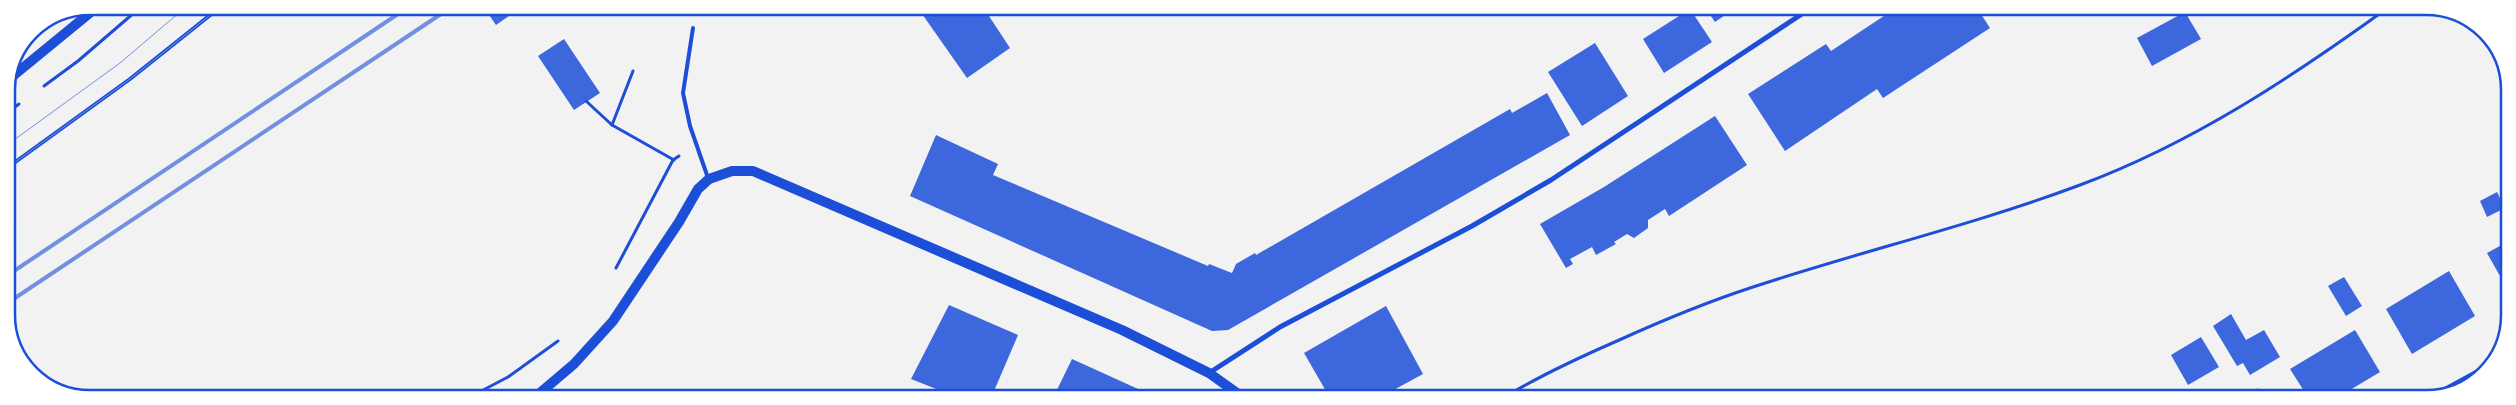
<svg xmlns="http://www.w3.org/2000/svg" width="2516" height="405" font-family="'Varela Round',sans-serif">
	<rect width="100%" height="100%" fill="#f2f2f2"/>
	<!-- building -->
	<g fill="#3d67dc">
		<path d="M1896 8H1977L1990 28 1883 98 1877 89 1785 151 1748 94 1826 44 1831 51Z"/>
		<path d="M1690 9 1712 42 1664 73 1643 39Z"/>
		<path d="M1706 9H1734L1715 22Z"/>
		<path d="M985 10 1010 48 967 78 920 11Z"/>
		<path d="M516 11 496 25 487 12H494Z"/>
		<path d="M2185 12 2201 39 2152 66 2137 38Z"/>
		<path d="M564 39 600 93 574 110 538 56Z"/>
		<path d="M1595 43 1628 96 1582 126 1548 72Z"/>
		<path d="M1547 93 1570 135 1228 330 1212 331 910 196 936 135 998 164 993 175 1208 266 1209 264 1232 273 1236 264 1255 253 1256 255 1510 109 1512 113Z"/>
		<path d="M1715 116 1747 165 1669 216 1665 209 1648 220V228L1634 238 1627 234 1614 242 1616 244 1596 255 1592 247 1570 259 1573 264 1566 268 1540 224 1604 187Z"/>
		<path d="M2497 192 2505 208 2487 217 2480 201Z"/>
		<path d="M2509 241V292L2487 253Z"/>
		<path d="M2449 271 2475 316 2412 354 2386 309Z"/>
		<path d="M2344 277 2362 306 2346 316 2328 286Z"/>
		<path d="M949 305 1018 335 991 398H959L911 379Z"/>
		<path d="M1386 306 1423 374 1379 398H1330L1304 353Z"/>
		<path d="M2231 314 2246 340 2264 330 2280 357 2250 375 2243 363 2237 366 2213 326Z"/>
		<path d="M2355 330 2380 372 2335 399H2309L2290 369Z"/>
		<path d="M2201 337 2219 367 2188 385 2171 355Z"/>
		<path d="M1072 359 1158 398H1053Z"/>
		<path d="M2258 388 2264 399H2241Z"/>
		<path d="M871 389 888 398H866Z"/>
	</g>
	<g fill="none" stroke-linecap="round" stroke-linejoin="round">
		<!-- path -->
		<g stroke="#1d4ed8" stroke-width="3">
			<path d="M44 86 78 61 135 12"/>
			<path d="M586 101 612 125 674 160"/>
			<path d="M7 113 19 104"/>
			<path d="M612 125 633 71"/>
			<path d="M616 268 673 160 679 156"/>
			<path d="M468 398 508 377 558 341"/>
			<path d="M1503 398C1539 376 1578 358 1617 341 1661 321 1707 302 1753 287 1862 251 1973 225 2080 185 2193 143 2292 77 2389 7"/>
		</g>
		<!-- service -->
		<g stroke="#1d4ed8" stroke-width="4">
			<path d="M693 28 683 93 690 126 708 178"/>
			<path d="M7 168 130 79 214 12"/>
		</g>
		<!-- minor -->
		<g stroke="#1d4ed8" stroke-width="5">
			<path d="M1209 373 1280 327 1472 226 1551 180 1811 8"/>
			<path d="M2433 396 2488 366"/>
		</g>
		<!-- secondary -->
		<g stroke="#1d4ed8" stroke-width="10">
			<path d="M8 80 91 12"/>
			<path d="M534 398 574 364 613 321 679 222 698 189 709 179 732 171H753L1122 330 1209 373 1244 398"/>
		</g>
		<!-- tram -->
		<g stroke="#7290e2" stroke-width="1">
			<path d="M7 145 120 63 180 12"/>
			<path d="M7 168 130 79 214 12"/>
		</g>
		<!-- rail -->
		<g stroke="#7290e2" stroke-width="4">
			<path d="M8 275 401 12"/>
			<path d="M9 302 444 12"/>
		</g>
	</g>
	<!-- crop -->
	<path d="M0 0H2516V405H0ZM90 15H2426A75 75 0 0 1 2501 90V315A75 75 0 0 1 2426 390H90A75 75 0 0 1 15 315V90A75 75 0 0 1 90 15Z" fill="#fff" fill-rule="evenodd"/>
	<path fill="none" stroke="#1d4ed8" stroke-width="2.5" d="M90 15H2426A75 75 0 0 1 2501 90V315A75 75 0 0 1 2426 390H90A75 75 0 0 1 15 315V90A75 75 0 0 1 90 15Z"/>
</svg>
